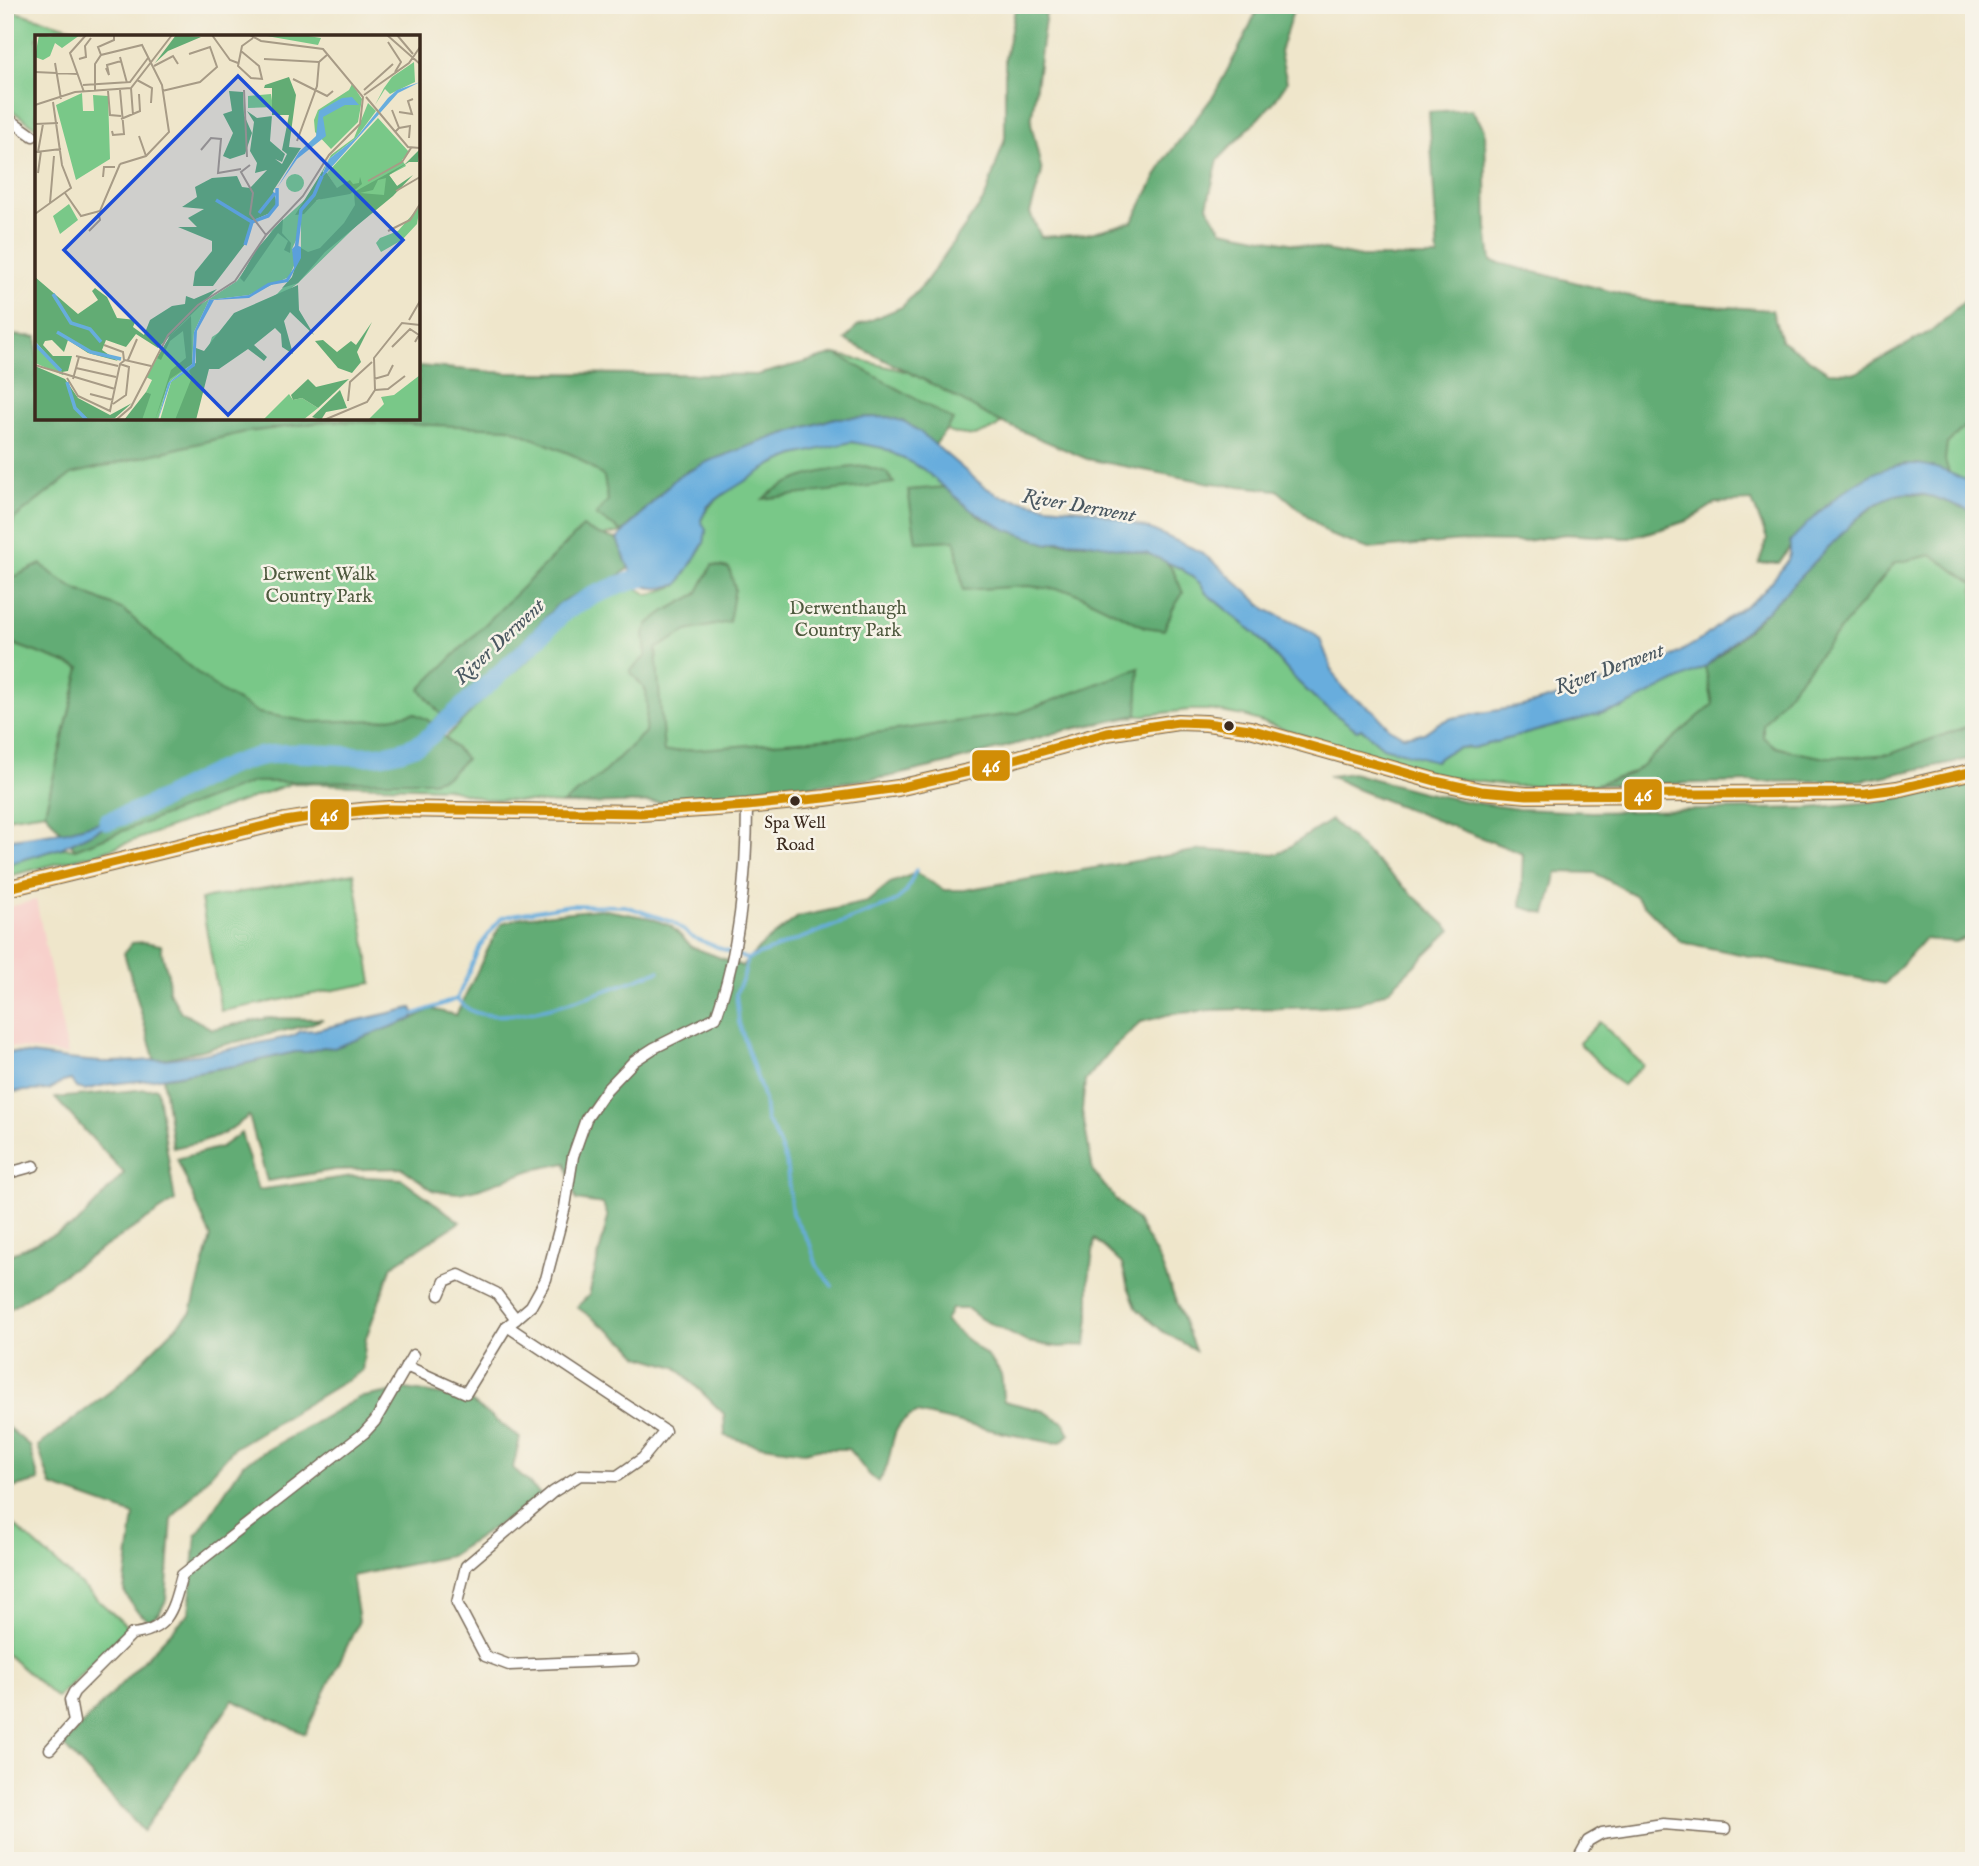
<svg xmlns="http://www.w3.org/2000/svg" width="1979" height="1866" font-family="'IM FELL English',serif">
	<rect width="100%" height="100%" fill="#f7f3e8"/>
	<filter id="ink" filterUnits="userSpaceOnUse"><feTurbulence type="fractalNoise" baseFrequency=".0143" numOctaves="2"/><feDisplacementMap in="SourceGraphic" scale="14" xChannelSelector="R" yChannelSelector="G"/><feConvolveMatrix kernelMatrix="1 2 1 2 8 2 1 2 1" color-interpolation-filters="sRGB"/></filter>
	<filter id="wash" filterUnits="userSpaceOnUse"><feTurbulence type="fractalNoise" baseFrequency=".00686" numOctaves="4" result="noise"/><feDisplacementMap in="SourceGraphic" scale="28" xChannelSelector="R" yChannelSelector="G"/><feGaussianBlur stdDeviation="1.57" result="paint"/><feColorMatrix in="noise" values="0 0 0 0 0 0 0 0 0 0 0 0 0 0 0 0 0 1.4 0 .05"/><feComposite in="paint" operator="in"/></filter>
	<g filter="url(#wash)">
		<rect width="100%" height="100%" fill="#efe6cb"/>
		<!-- built -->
		<path fill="#f7d0cb" d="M36 900 68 1055 5 1046V908Z"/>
		<!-- green -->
		<g fill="#79c888" stroke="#5a7953" stroke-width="2">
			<path d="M5 9 105 37H37V128L5 106Z"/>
			<path d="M5 335 37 337V418H418V366L506 373 757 375 836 354 908 372 984 366 1481 475 1974 349V485L1949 473 1767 470 1689 520 1666 528 1629 538 1565 534 1521 542 1400 494 1007 419 995 428 975 436 951 433 935 424 835 418 677 477 623 532 606 535 608 561 556 606 526 638 484 678 426 727 323 751 5 586Z"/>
			<path d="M851 442C876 442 904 455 924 469 931 475 938 481 946 487L1149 554 1182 569 1201 584 1206 593 1256 634 1294 678 1320 703 1357 730 1360 728 1373 737 1435 761C1448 751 1456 746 1473 748L1622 708 1974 512V758L1864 780 1515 786 1449 778 1298 734 1244 716 1209 710H1189L1137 716 1066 730 944 764 887 777 675 802 562 804 484 799 446 788 293 783 99 853 5 877V865L61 848 75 849 258 772 435 748 493 690 529 660 567 618 610 591 628 583 649 595 678 585 704 543 706 530 701 523C703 499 770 464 792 456 811 450 832 446 851 442Z"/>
			<path d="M5 641 80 668 45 812 5 818Z"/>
			<path d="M354 873 372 983 221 1011 201 899Z"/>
			<path d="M1600 1022 1643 1065 1622 1086 1579 1043Z"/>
			<path d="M5 1517 128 1627 57 1698 5 1653Z"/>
		</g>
		<!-- forest -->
		<g fill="#62ac74" stroke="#4e6b49" stroke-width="2">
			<path d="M1016 5H1047L1031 123 1042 172 1030 213 1041 237 1086 234 1132 222 1166 158 1214 95 1244 39 1259 5H1295L1280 52 1287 82 1272 104 1218 160 1207 206 1222 230 1361 257H1438L1429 112 1471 109 1485 129 1487 227 1491 261 1653 302 1772 310 1781 340 1828 372 1856 373 1936 328 1974 291V422L1968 423 1947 444 1945 460 1949 473C1937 469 1924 464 1912 464 1868 464 1823 514 1791 541L1790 547 1779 563H1759L1767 539 1752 501 1716 503 1689 520 1629 538 1565 534 1521 542 1463 541 1369 549 1330 535 1277 490 1211 483 1087 459 996 420 934 385 845 340 857 326 902 307 924 284 985 198 1005 138V58Z"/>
			<path d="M5 335 37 337V418H418V366L506 373 757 375 836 354 953 420 935 445 905 422 888 417 835 418 771 438 690 470 677 477 623 532 596 515 608 500 604 477 575 456 509 428 329 421 241 433 72 474 14 519 5 549Z"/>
			<path d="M865 466 886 472 894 483 763 499C788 476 832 468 865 466Z"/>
			<path d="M946 487 979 517 1048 544C1070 539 1153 547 1168 564 1175 571 1179 584 1183 593L1173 609 1164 630 1145 627 1071 591 1028 586 963 590 955 540 916 542 908 490Z"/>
			<path d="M1905 493 1936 497 1974 512V584L1932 555 1895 563 1778 705 1763 725V737L1776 747 1795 752 1821 757H1854L1890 754 1974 724V758L1864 780 1593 785 1633 773 1713 704 1705 667C1729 648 1752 626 1774 604 1807 572 1860 500 1905 493Z"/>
			<path d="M583 527 599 535 617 539 629 568C609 587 575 589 554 608 544 618 535 630 525 639 498 666 470 691 441 715L420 689Z"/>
			<path d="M41 564 55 576 73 588 124 610 167 649 222 692 259 713 311 722 379 720 414 713 428 720 466 759 448 776 432 781 253 782 75 849 45 812 80 668 5 641V581Z"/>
			<path d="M712 565 729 568 735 588 729 622 687 631 656 649 664 752 845 737 1019 713 1139 668 1137 715 1066 730 944 764 887 777 675 802 562 804 601 775 645 732 647 708 646 691 630 671 646 656 644 634 648 624 665 611 697 594Z"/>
			<path d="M1352 773 1422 792 1470 802 1518 809 1591 812 1810 808 1882 801 1974 782V935L1955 942 1924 939 1885 984 1681 942 1633 894 1595 873 1557 872 1546 914 1521 907 1523 854 1359 790 1330 776Z"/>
			<path d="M1331 820 1451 930 1388 991 1360 1003 1322 1007 1212 1010 1171 1014 1141 1022 1111 1050 1085 1081 1082 1111 1093 1171 1116 1200 1137 1221 1160 1261 1195 1350 1162 1331 1137 1309 1127 1284 1122 1264 1095 1239 1089 1279V1317L1086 1345 1059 1347 1027 1342 981 1319 968 1309H951L945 1321C960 1336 992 1355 1000 1373 1004 1380 1001 1392 1004 1401L1044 1411 1064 1423 1070 1434 1063 1441 1053 1443 1009 1434 917 1413C882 1426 899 1457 878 1482 863 1472 861 1462 848 1449H818L804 1452 757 1445 725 1436 724 1414 676 1367 639 1356 628 1344 577 1307 589 1295 608 1217 603 1204 576 1200 566 1163 532 1170 477 1189 459 1193 434 1191 402 1168 334 1170 267 1181 249 1116 225 1133 200 1142 173 1148 163 1078 239 1065 295 1052H308L323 1047 334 1048 412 1019 431 1009 456 1015C472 985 484 953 502 923L522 917 600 909 650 918 671 926 692 947 742 966 764 943 798 917 867 902 890 883 916 873 944 890H964L1200 850 1278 854Z"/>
			<path d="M144 942 161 945 163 957 168 974 169 992 181 1012 212 1029 268 1018 323 1019 308 1025 155 1061 124 953 132 943Z"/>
			<path d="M157 1088 175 1201 5 1312V1257L77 1224 124 1173 55 1098Z"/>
			<path d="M241 1133 258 1190 352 1176 402 1179 460 1222 392 1266 366 1338 362 1371 234 1448 172 1518 166 1600 160 1612 149 1621 134 1608 124 1591 134 1515 51 1486 38 1446 116 1387 191 1312 211 1237 177 1159 221 1147Z"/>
			<path d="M406 1389 467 1399 520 1438 513 1468 542 1496 450 1556 352 1576 359 1621 305 1734 233 1700 143 1831 63 1745 189 1613 196 1536 243 1464 358 1398Z"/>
			<path d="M5 1425 30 1446 39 1481 9 1489 5 1487Z"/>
		</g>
		<!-- water -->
		<g fill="#67addd" stroke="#516c7e" stroke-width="2">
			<path d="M888 417 905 422 920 432 982 485 1000 496 1047 506 1091 510 1150 529 1197 550 1214 562 1267 610 1311 631 1320 639 1334 674 1341 686 1349 694 1374 711 1389 728 1403 736 1424 733 1437 724 1452 718 1523 706 1573 692 1661 663 1702 639 1731 615 1750 603 1763 592 1787 562 1790 554V541C1821 509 1865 464 1912 464 1933 464 1956 475 1974 485V512C1919 491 1900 479 1852 523L1773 605 1705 667 1622 708 1473 748C1456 746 1448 751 1435 761L1383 747 1361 728 1357 730 1320 703 1294 678 1256 634 1206 593 1201 584 1182 569 1149 554 1085 542 1060 541 1048 544 1005 529 972 511 923 469 883 448 851 442 795 455 775 463 724 494 708 506 701 520 706 530 704 543 678 585C671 584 667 588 660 588 649 589 638 584 629 580L631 573 617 539 677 477 709 461 771 438 835 418Z"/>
			<path d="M133 813 61 848 5 865V840L67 831Z"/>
			<path d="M412 1008 415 1014 412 1019 334 1048 323 1047 308 1052H295L239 1065 148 1080 109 1084 85 1090 76 1088 71 1080 63 1082 49 1090 5 1092V1052C39 1053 73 1062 107 1062 170 1063 231 1049 293 1036L301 1031 315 1030Z"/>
		</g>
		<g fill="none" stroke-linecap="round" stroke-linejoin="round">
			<!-- stream -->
			<g stroke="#67addd" stroke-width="3.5">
				<path d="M747 959 744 976 736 993 739 1023 764 1099 766 1120 774 1132 786 1161 792 1214 810 1244 817 1266 832 1286"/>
				<path d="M457 999C462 1004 468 1010 474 1012 519 1027 614 987 659 971"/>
				<path d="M415 1014 457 999 480 946 501 918 516 914 570 905 625 906 673 922 692 937 747 959 893 903 906 892 916 870"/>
			</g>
			<!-- river -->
			<path stroke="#67addd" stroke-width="19" d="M108 821C134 813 158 802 182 789 213 773 241 757 276 754 326 749 376 768 423 742L524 652 565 611 592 596 619 585 642 578 651 566"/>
		</g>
	</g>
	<g filter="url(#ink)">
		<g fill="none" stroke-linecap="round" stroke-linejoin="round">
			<!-- street casing -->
			<g stroke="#7a6c5b" stroke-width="13">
				<g id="street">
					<path d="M5 116 33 136"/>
					<path d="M5 1174 34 1166"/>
					<path d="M439 1295 445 1281 459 1275 496 1293 516 1319 531 1306 546 1279 565 1207 573 1156 586 1119 607 1089 634 1061 654 1048 716 1017C739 953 747 874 747 806"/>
					<path d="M516 1319 507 1326 665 1431 643 1458 617 1476 580 1475 553 1492 466 1566 457 1603 485 1656 509 1665 634 1660"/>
					<path d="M406 1366 466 1393 507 1326"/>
					<path d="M50 1749 74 1722 70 1700 74 1692 132 1634C170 1631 173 1607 182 1575L364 1433 375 1421 413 1355"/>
					<path d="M1577 1861 1588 1841 1602 1833 1663 1824 1725 1829"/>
				</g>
			</g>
			<!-- primary casing -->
			<g stroke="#7a6c5b" stroke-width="18">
				<path id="primary" d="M5 889 285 821C320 815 354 811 389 809L641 813 747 806 825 798 898 788 972 771 1107 733 1178 722 1206 723 1250 729 1435 781 1481 791 1527 795 1866 793 1897 789 1974 771"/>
			</g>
			<!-- street -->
			<use href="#street" stroke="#fff" stroke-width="10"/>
			<!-- primary -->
			<use href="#primary" stroke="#f5c16b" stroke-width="16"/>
			<!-- bus-1 casing -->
			<g stroke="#f7f3e8" stroke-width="14">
				<path id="bus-1" d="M5 889 285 821C320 815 354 811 389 809L641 813 747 806 825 798 898 788 972 771 1107 733 1178 722 1206 723 1250 729 1435 781 1481 791 1527 795 1866 793 1897 789 1974 771"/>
			</g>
			<!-- bus-1 -->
			<use href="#bus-1" stroke="#d18d06" stroke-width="9"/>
		</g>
	</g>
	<!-- markers -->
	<g fill="#3b2a1e" stroke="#f7f3e8" stroke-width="2.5">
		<circle cx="1229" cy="726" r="6"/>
		<circle cx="795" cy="801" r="6"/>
	</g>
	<g text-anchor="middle" stroke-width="5" stroke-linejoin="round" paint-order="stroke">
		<!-- bus labels -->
		<g font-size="17" fill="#3b2a1e" stroke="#f7f3e8">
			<text x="795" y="828">Spa Well<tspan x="795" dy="22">Road</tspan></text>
		</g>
		<!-- park labels -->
		<g font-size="19" fill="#4e593e" stroke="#f7f3e8">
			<text x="319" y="580">Derwent Walk<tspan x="319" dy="22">Country Park</tspan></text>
			<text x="848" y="614">Derwenthaugh<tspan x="848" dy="22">Country Park</tspan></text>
		</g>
		<!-- water labels -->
		<g font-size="21" font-style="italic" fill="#4a5861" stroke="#f7f3e8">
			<text transform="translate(1079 505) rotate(10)" y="7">River Derwent</text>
			<text transform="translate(499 641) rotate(-43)" y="7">River Derwent</text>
			<text transform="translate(1609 668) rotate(-20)" y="7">River Derwent</text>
		</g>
	</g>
	<!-- overview -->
	<g transform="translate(35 35)">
		<rect width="385" height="385" fill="#efe6cb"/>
		<path d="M4 0 18 2 13 0H45L27 13 20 8 15 21 8 25 0 22ZM226 0H267L286 3 283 10ZM379 27 380 47 355 59 350 54 340 70 349 53 357 42ZM317 49 327 64 323 87 296 114 280 97 279 85 283 75 314 55ZM47 58 48 76H59L58 60 73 61 75 124 41 145 21 70ZM236 59 238 72 213 73V61ZM333 68 341 76 321 103 294 124 277 160 265 173 263 201 257 214 261 226 254 242 214 260 174 265 159 297 157 329 133 348 123 385H107L105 372 115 359 111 357 117 345 111 342 135 301 165 270 202 246 238 194 273 162 296 120 319 103ZM343 83 374 117 367 125 371 131 354 140 362 151 263 248 181 312 152 385H125L136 347 171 320 177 302 242 259 257 243 266 223V179L273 168 308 157 315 148 302 154 292 138ZM251 148a9 9 0 1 1 18 0a9 9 0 1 1-18 0ZM34 169 43 185 25 199 18 181ZM385 171 382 189 367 205 346 217 341 208 345 203 363 196ZM1 308 29 339 28 340 0 328ZM385 340V385H333L349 369 346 362 359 360ZM254 359 258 365 267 363 283 373 268 385H228Z" fill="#79c888"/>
		<path d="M141 0 166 2 133 16 120 28ZM254 42 261 60 254 112 266 113 238 156 242 168 235 178 217 186 210 209 178 251H158L160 237 177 216V206L143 192H162L153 183 169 174 147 172 162 162 160 152 177 143 202 141 207 152 215 153 232 135 220 138 222 128 215 116 219 87 212 76 222 83 237 81V53H229L230 50ZM237 80H254L247 115 252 119 247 129 240 124 247 127 250 119 235 106ZM194 56 208 57 209 80 217 98 210 119 195 124 188 121 198 98 188 79 197 76ZM385 114 383 127H374L354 140 362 151 378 140 358 161 290 217 263 248 247 253 257 242 266 213 273 217 285 213 309 188 320 170 319 157 370 129ZM351 143 349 160 325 158 338 155 343 145ZM287 137 292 138 302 153 315 145 318 149 324 148 325 142 327 149 315 159 282 165 269 179 260 180ZM248 184 247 198 256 208 255 218 249 215 253 206 243 198 209 247 205 243 221 215ZM0 242 43 279 63 265 57 256 60 253 72 262 82 283 101 285 98 292 109 300 115 285 137 271 150 269 151 261 159 264 182 254 123 313 101 299 91 312 71 305 67 315 83 326 53 318 33 305 29 317 17 305 10 306 8 310 18 321H37L33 336 27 337 0 306ZM263 250 264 275 279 300 255 277 249 286 258 319 247 312 246 299 240 293 219 310 232 322 229 326 213 314 184 334H174L161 385H140L157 342 154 336 161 328V313L169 316 199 278ZM156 281 157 329 135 344 120 385 136 335 151 323 148 296 135 306 126 325 122 323 135 301ZM337 287 322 317 326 327 317 338 303 333 280 306 288 305 302 317 316 306 321 310ZM0 331 30 344 43 363 75 380 97 368 80 383 0 385ZM273 344 281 352 314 344 283 373 267 363 258 365 256 360ZM305 355 312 373 291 377 286 385 277 382ZM111 357 116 359 107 385H89Z" fill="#62ac74" fill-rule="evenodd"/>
		<path d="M385 47 363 58 285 145 294 124 321 103 353 63 362 55ZM307 63 317 62 324 70H310L288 82 291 101 262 124 242 153 264 117 281 101 284 76ZM261 210 266 212V223L253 247 236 250 214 263 179 265 162 296 160 331 136 347 123 385 133 348 157 329 159 297 174 265 214 260 233 248 251 244 259 233 257 214Z" fill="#67addd"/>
		<path fill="none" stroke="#67addd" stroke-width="3.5" d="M181 165 217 187M224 178 240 158M210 210 217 187 233 181 242 170V153M261 216 266 175 279 160 287 141M18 259 36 288 55 294 66 307M22 297 56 317 86 324M0 309 26 336M32 347 40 373 52 385"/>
		<path fill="none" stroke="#a79b86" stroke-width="2" d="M177 0 195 25 203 28M352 0 385 29M362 0 378 19M353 7 366 27 360 37M206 16 224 31 227 44 216 43 203 31 207 11 218 3M66 20 63 12 79 5V0M85 22 92 48M44 24 51 22 50 11 56 3M229 24 284 27M20 28 26 64M119 31 138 21 143 29M71 33 74 40 72 30 86 26M0 37 43 39M258 44 292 61 298 56M102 45 117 53 116 68M48 50 95 47 113 23M96 53 98 80M209 55 212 122M329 55 358 29M60 56V29L66 20 107 10 127 50 134 97 111 121 85 129M73 56 75 80 86 81M127 56 165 47 182 32 175 12 154 19M49 57 35 18 51 0M329 60 374 28 385 12M331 62 373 112 385 113M0 70 40 57 96 53 137 0M357 75 364 93 360 97M364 77 377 79 373 66 378 64M86 84 105 76 104 59M0 89 23 88M364 93 375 91 374 103M77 96 78 100 89 99 85 55M104 101 111 121M262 106 282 51 284 27 293 19M166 115 176 103 186 104 183 138 206 134M1 117 26 114M3 117 8 89M215 130 206 137 218 158 215 179 231 200M3 138 6 116M68 142 69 132H80M333 146 367 127 376 113M361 156 385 142M30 158 46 181 65 176 85 129M15 168 19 121M0 179 36 153 27 130 18 67M54 196 65 185 63 176M353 196 375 185 385 169M374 285 385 266M69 310 88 317 89 325M357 312 375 294 384 300 380 307M41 321 83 331M93 325 102 304M0 330 80 354M41 333 81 342M32 343 43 361 75 376 85 329 90 325 116 331M38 344 44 322M339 344 353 340 358 330M340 355 353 354 370 341M55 359 78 365M313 366 315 347 337 327M78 369 91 360 94 332 85 329M81 385 96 372 133 300 163 270 200 246 231 200 268 161 294 120 325 89 328 62 288 14 226 6 215 0M289 385 332 367 340 355 339 323 367 288 385 290"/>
		<path fill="#1d4ed8" fill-opacity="0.15" stroke="#1d4ed8" stroke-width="3.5" d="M203 41 368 205 193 380 29 215Z"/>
		<rect width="385" height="385" fill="none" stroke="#3b2a1e" stroke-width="3.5"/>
	</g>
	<g stroke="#f7f3e8" stroke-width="2.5">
		<rect x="971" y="749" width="40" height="33" rx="7" fill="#d18d06"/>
		<rect x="1623" y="778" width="40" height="33" rx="7" fill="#d18d06"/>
		<rect x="309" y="798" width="41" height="33" rx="7" fill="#d18d06"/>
	</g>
	<g font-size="19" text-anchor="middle" font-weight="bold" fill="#fff">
		<text x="991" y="772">46</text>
		<text x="1643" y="801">46</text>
		<text x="329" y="821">46</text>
	</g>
	<!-- margin -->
	<rect width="1979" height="1866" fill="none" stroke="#f7f3e8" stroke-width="28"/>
</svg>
